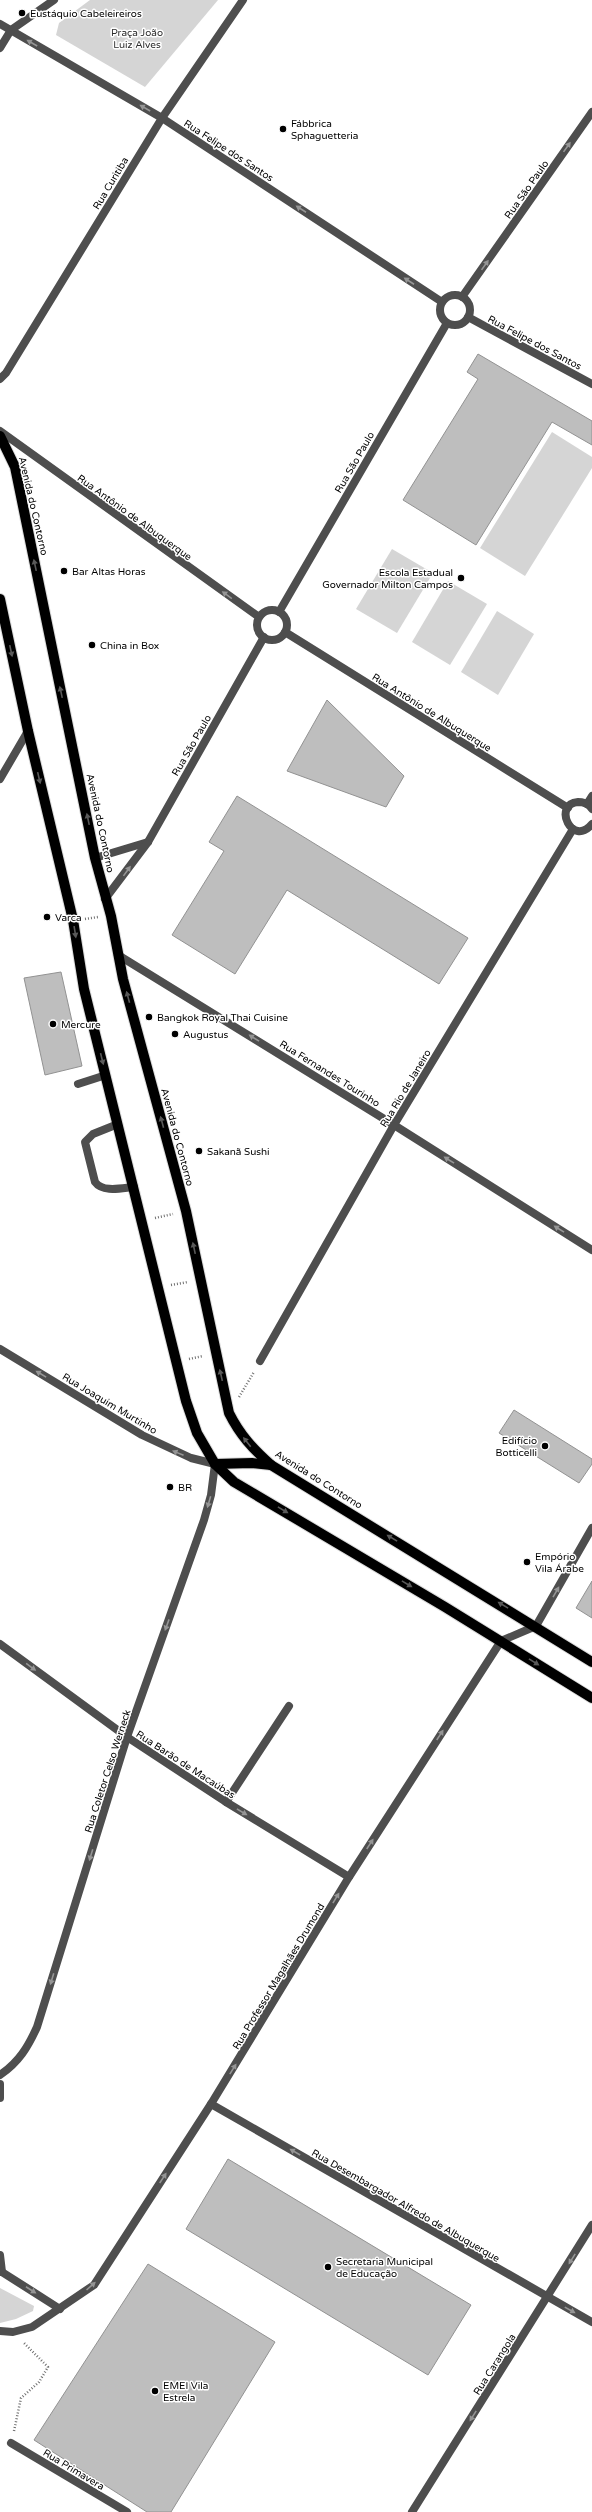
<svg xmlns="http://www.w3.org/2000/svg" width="592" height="2512" font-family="'Varela Round',sans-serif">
	<rect width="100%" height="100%" fill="#fff"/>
	<!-- green -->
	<g fill="#d5d5d5">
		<path d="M90 0H218L145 87 56 35 59 23Z"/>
		<path d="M552 432 592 457V468L525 576 480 548Z"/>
		<path d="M392 549 433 573 397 633 356 609Z"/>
		<path d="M448 581 487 604 450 665 412 642Z"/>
		<path d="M497 611 534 634 498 695 461 672Z"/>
		<path d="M0 2288 34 2306 33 2311 16 2319 0 2323Z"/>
	</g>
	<!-- building -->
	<g fill="#bebebe" stroke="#929292">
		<path d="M478 354 592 421V445L552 422 476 545 403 500 478 379 467 372Z"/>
		<path d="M327 700 404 776 386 807 287 771Z"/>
		<path d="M237 796 468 938 439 984 287 890 235 974 172 935 224 851 209 842Z"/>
		<path d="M61 972 82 1066 45 1075 24 978Z"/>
		<path d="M514 1410 592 1459V1464L579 1483 499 1433Z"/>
		<path d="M592 1581V1618L576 1608Z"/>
		<path d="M228 2159 471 2305 428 2375 186 2229Z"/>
		<path d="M148 2264 275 2342 171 2512H147L34 2440Z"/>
	</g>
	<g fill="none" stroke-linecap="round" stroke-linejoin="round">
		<!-- primary casing -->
		<g stroke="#dbdbdb" stroke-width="12">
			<g id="primary">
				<path d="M0 436 15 467 95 858 111 916 123 979 186 1211 229 1413C240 1435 253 1449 271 1465L592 1662"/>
				<path d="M0 599 28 731 73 920 84 989 186 1401 197 1433 215 1464 234 1482 445 1607 592 1698"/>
				<path d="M215 1464 252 1463 271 1465"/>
			</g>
		</g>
		<!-- path -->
		<g stroke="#707070" stroke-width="2.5" stroke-dasharray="1 2" stroke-linecap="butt">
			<path d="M85 919 98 917"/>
			<path d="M155 1218 173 1214"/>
			<path d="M171 1285 188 1282"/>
			<path d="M189 1359 203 1356"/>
			<path d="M239 1397 254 1372"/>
			<path d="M14 2431 21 2398 39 2382 48 2367 23 2342"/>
		</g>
		<!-- service -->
		<g stroke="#4e4e4e" stroke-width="8">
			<path d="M78 1084 106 1075"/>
			<path d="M118 1124 93 1134 85 1142 95 1182C103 1193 122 1188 134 1187"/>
			<path d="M226 1802 289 1706"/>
		</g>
		<!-- minor -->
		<g stroke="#4e4e4e" stroke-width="8">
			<path d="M0 24 162 118 442 302"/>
			<circle cx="455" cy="310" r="15"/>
			<path d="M462 297 592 112"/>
			<path d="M468 317 592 384"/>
			<path d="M0 379 6 373 162 118 243 0"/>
			<path d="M0 431 259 617"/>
			<circle cx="272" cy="625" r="15"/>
			<path d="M279 612 447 323"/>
			<path d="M285 632 568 808"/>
			<path d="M0 779 28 731"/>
			<path d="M587 804 592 796"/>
			<path d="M592 809C589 804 584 802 578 802 552 804 572 848 592 824"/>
			<path d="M95 858 148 842"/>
			<path d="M105 899 148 842 264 637"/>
			<path d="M118 955 394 1125 592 1250"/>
			<path d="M260 1361 394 1125 573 829"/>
			<path d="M0 1644 127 1737 226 1802 349 1877"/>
			<path d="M0 2075C19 2062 28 2047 37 2027L127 1737 204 1520 211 1495 215 1464"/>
			<path d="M0 2084V2098"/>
			<path d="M211 2104 592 2322"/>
			<path d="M0 2255 2 2272"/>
			<path d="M2 2272 60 2309"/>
			<path d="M0 2331 13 2332 32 2327 94 2285 211 2104 349 1877 501 1641"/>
			<path d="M11 2443 127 2512"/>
		</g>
		<!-- tertiary -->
		<g stroke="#4e4e4e" stroke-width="8">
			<path d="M0 48 11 30 54 0"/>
			<path d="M0 1349 142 1435 191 1458 215 1464"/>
			<path d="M501 1641 536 1626 592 1528"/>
			<path d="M412 2512 592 2225"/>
		</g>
		<!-- primary -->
		<use href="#primary" stroke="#000" stroke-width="10"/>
	</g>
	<!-- one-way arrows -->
	<defs><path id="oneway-solid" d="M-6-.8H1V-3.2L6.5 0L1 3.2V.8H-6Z"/></defs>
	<g fill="#959595">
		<use href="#oneway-solid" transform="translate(32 43) rotate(-150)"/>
		<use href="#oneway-solid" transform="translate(145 108) rotate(-150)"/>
		<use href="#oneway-solid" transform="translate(567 147) rotate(-55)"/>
		<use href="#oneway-solid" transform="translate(301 209) rotate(-147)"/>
		<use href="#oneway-solid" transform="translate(485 265) rotate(-55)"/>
		<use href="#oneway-solid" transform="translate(409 281) rotate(-147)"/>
		<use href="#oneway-solid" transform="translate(227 595) rotate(-144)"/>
		<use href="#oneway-solid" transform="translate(127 871) rotate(-54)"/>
		<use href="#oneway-solid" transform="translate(254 1038) rotate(-148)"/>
		<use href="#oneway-solid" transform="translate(449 1160) rotate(-148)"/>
		<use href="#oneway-solid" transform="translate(559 1229) rotate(-148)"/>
		<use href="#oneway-solid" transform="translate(41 1374) rotate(-149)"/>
		<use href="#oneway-solid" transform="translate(178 1453) rotate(-158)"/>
		<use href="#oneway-solid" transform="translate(209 1502) rotate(106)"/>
		<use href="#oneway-solid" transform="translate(556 1592) rotate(-60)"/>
		<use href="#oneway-solid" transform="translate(167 1625) rotate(110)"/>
		<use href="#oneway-solid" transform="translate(31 1667) rotate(36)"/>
		<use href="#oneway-solid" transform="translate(440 1735) rotate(-57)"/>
		<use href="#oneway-solid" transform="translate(242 1812) rotate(31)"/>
		<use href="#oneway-solid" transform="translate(370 1844) rotate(-57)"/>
		<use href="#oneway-solid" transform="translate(91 1855) rotate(107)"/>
		<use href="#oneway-solid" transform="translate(336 1898) rotate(-59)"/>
		<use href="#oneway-solid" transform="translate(52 1979) rotate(107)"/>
		<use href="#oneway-solid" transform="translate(233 2069) rotate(-58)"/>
		<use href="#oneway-solid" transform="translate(295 2152) rotate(-150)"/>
		<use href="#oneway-solid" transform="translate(163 2178) rotate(-57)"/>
		<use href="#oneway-solid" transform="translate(572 2259) rotate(122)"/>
		<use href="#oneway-solid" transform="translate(91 2286) rotate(-42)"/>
		<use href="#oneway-solid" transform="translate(31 2290) rotate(33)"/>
		<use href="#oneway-solid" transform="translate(570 2310) rotate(29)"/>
		<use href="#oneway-solid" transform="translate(473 2416) rotate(122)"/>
	</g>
	<g fill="#595959">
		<use href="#oneway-solid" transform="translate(35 565) rotate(-102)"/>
		<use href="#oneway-solid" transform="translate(11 651) rotate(78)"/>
		<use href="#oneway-solid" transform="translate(61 692) rotate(-102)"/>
		<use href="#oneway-solid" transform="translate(39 778) rotate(77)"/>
		<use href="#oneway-solid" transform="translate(88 819) rotate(-102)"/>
		<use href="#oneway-solid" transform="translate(75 932) rotate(81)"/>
		<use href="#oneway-solid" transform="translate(128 997) rotate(-105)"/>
		<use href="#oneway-solid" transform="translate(102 1059) rotate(76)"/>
		<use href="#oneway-solid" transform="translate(162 1122) rotate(-105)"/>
		<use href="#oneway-solid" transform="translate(194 1248) rotate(-102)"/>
		<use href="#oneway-solid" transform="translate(221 1375) rotate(-103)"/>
		<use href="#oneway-solid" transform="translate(247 1442) rotate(-128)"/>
		<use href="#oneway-solid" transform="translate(283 1510) rotate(31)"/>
		<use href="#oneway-solid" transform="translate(392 1538) rotate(-149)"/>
		<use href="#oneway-solid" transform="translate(407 1584) rotate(31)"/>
		<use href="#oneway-solid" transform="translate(503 1605) rotate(-149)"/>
		<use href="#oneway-solid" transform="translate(534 1662) rotate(32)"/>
	</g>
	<!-- markers -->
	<g fill="#000" stroke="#fff" stroke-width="1.5">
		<circle cx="22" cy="13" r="4"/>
		<circle cx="283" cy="129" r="4"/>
		<circle cx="64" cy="571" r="4"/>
		<circle cx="461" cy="578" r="4"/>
		<circle cx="92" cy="645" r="4"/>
		<circle cx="47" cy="917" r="4"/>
		<circle cx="149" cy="1017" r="4"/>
		<circle cx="53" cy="1024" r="4"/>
		<circle cx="175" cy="1034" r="4"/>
		<circle cx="199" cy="1151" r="4"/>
		<circle cx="545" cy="1446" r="4"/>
		<circle cx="170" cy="1487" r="4"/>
		<circle cx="527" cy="1562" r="4"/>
		<circle cx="328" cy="2267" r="4"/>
		<circle cx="155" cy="2391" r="4"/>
	</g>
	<g text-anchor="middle" stroke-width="3" stroke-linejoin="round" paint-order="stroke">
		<!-- poi labels -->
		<g font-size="10" fill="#000" stroke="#fff" text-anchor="start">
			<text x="30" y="17">Eustáquio Cabeleireiros</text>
			<text x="291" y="127">Fábbrica<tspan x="291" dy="12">Sphaguetteria</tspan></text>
			<text x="72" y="575">Bar Altas Horas</text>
			<text x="453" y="576" text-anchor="end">Escola Estadual<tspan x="453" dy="12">Governador Milton Campos</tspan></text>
			<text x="100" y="649">China in Box</text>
			<text x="55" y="921">Varca</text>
			<text x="157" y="1021">Bangkok Royal Thai Cuisine</text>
			<text x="61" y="1028">Mercure</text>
			<text x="183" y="1038">Augustus</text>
			<text x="207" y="1155">Sakanã Sushi</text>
			<text x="537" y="1444" text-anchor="end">Edifício<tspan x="537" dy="12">Botticelli</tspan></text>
			<text x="178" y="1491">BR</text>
			<text x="535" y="1560">Empório<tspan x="535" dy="12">Vila Árabe</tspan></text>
			<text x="336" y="2265">Secretaria Municipal<tspan x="336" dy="12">de Educação</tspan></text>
			<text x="163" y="2389">EMEI Vila<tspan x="163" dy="12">Estrela</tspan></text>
		</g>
		<!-- park labels -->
		<g font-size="10" fill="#2c2c2c" stroke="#fff">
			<text x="137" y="36">Praça João<tspan x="137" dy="12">Luiz Alves</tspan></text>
		</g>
		<!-- street labels -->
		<g font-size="10" fill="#000" stroke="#fff">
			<text transform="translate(229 150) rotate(33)" y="4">Rua Felipe dos Santos</text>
			<text transform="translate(110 183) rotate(-59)" y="4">Rua Curitiba</text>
			<text transform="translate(526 189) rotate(-55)" y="4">Rua São Paulo</text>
			<text transform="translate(535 342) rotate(28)" y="4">Rua Felipe dos Santos</text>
			<text transform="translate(354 462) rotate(-60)" y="4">Rua São Paulo</text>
			<text transform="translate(34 506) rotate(77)" y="4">Avenida do Contorno</text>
			<text transform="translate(135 517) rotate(36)" y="4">Rua Antônio de Albuquerque</text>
			<text transform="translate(432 712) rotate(32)" y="4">Rua Antônio de Albuquerque</text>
			<text transform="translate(191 745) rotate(-60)" y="4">Rua São Paulo</text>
			<text transform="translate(101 823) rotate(78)" y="4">Avenida do Contorno</text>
			<text transform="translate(330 1073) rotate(32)" y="4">Rua Fernandes Tourinho</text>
			<text transform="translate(405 1088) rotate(-59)" y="4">Rua Rio de Janeiro</text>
			<text transform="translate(178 1137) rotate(75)" y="4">Avenida do Contorno</text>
			<text transform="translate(110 1403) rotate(31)" y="4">Rua Joaquim Murtinho</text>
			<text transform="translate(319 1479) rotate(32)" y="4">Avenida do Contorno</text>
			<text transform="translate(186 1764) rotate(33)" y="4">Rua Barão de Macaúbas</text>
			<text transform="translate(107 1771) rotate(-72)" y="4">Rua Coletor Celso Werneck</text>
			<text transform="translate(278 1976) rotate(-59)" y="4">Rua Professor Magalhães Drumond</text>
			<text transform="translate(406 2205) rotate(30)" y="4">Rua Desembargador Alfredo de Albuquerque</text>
			<text transform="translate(494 2364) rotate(-58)" y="4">Rua Carangola</text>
			<text transform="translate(74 2469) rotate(31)" y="4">Rua Primavera</text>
		</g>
	</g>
</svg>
